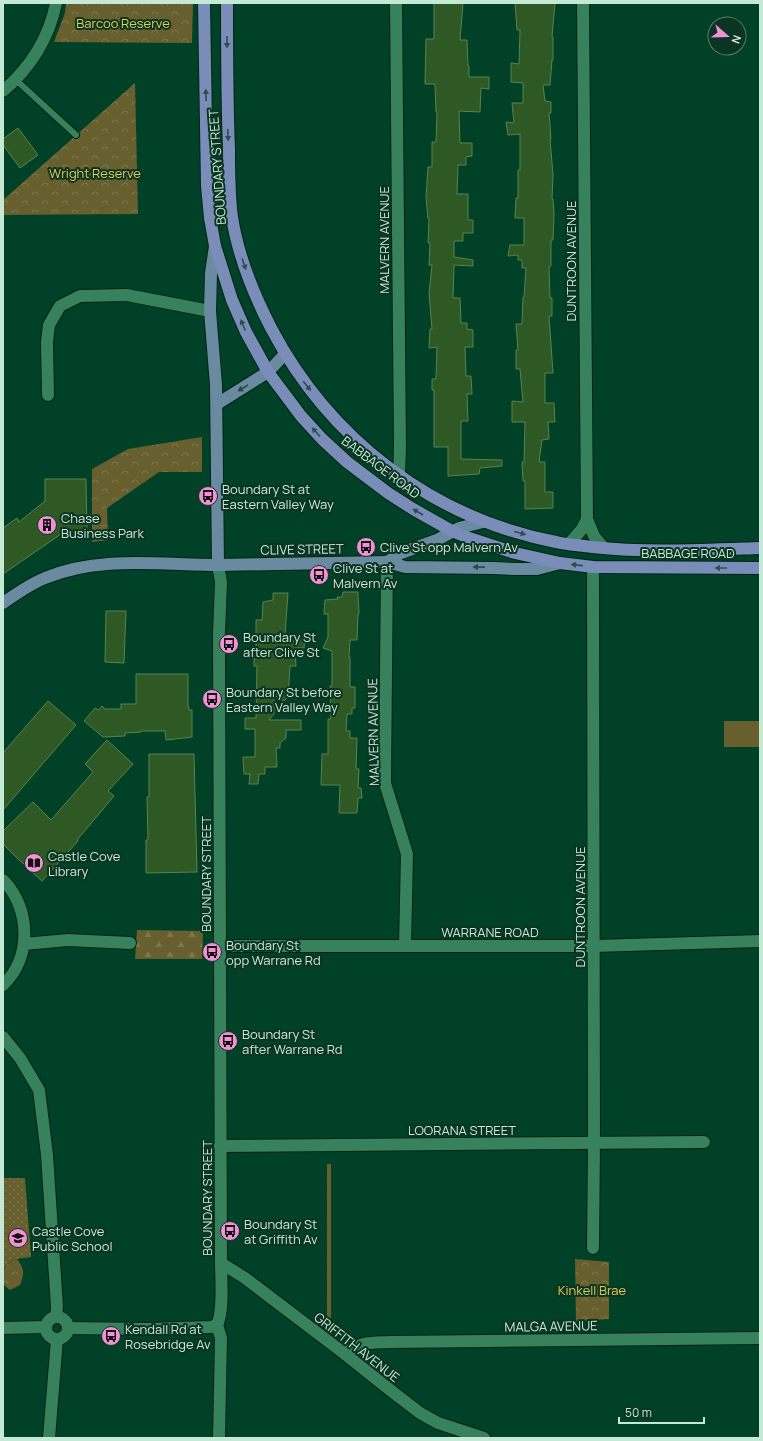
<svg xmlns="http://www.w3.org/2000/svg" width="763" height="1441" font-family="Manrope,sans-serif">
	<defs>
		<pattern id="grass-dots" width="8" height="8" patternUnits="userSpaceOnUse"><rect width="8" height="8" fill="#675f2d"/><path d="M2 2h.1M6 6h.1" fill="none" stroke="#7b764b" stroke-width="1.8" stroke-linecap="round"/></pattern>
		<pattern id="forest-firs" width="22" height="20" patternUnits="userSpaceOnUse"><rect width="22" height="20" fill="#675f2d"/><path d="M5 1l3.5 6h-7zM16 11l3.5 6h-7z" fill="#7b764b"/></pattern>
		<pattern id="park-crowns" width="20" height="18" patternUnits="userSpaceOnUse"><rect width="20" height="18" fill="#675f2d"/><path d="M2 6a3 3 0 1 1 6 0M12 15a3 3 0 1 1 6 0" fill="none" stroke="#7b764b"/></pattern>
	</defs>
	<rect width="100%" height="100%" fill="#014128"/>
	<!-- grass -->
	<path fill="url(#grass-dots)" d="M3 1178H25L31 1257C19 1258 10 1259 3 1269Z"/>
	<!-- forest -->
	<g fill="url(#forest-firs)">
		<path d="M137 930 203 931 202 959H135Z"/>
		<path d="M327 1164H331V1322L327 1320Z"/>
	</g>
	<!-- park -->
	<g fill="url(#park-crowns)">
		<path d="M66 3H193L192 43 54 42 65 13Z"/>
		<path d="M135 83 138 214 3 215V200Z"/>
		<path d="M202 437V472H159L107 508 108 540 92 542V469L128 449Z"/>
		<path d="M17 1259C24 1269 25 1272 20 1285L10 1290 3 1284C3 1269 2 1265 17 1259Z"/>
		<path d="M575 1259 609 1262V1319L576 1321Z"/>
	</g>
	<!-- pitch -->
	<path fill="#675f2d" d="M760 721V747H724V721Z"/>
	<!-- building -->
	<g fill="#2f5924" stroke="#58834e">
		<path d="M434 3H463L460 40H467L468 66H469V77H489V89L481 88 480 112 459 111 460 143H472V156L466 157V165H458L457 194H468V220H473V233H463V241H454V257L473 260V266L454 265 453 298H460L461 323H467V329L473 330V347H465L466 376H471L472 394H467L468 421H461V459L502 460V466L480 468 479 474 448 476V447H434V390H432V379H436L437 347 429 348 430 329H432L429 293 432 265H429L430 243H428L429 219H428L426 197 428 167H432V142H436L437 112H436L435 84H425L426 39H434Z"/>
		<path d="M515 3H555L552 37H553V60H552L550 85H543L545 101 551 102V113H549L551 139H550L553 175 552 199H553L554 214 553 240H551V266L549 267 550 298H552V316H549L553 373H545V403H554L555 422H548L549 439 542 440 539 462H545V492H553V508L525 509V481H523L522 462H524L525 422H512V401L523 402 520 369H516V350H518L516 324H522L523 297H524L526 268H522V260H518V255L508 256 510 245H524V218H515L516 198H518V170H520V134L508 135 506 122 514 123 512 103H523V83L511 82V63L519 64 520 30H517Z"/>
		<path d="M18 128 38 155 20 168 3 145V139Z"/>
		<path d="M45 479H86L87 530 71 534 64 532 3 574V528L17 518 19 522 45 501Z"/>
		<path d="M343 592H358L359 614H358L357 640H350L349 657H350V687H355V708H352V714H347L346 731H350V738H357L356 769H359L358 788H361L362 798H358L357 813H339L340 785H321L322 754H328V719H331L330 686H332V651L323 648 328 637V614H324L325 600 338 599 337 597H342Z"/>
		<path d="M273 593H288L285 635H305L304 648H295L296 666H290L288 697 284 701 274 695V714L269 720H301V730H286V738L280 743V748H276L277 767H265V774H259L258 784H249L250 774H244L243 757H255V729H245V718H256L257 666H254V654H256V620H262L263 602 273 600Z"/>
		<path d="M106 611H126L124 663 105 662Z"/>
		<path d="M136 674H188V705L189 710H192V737L166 740 165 731H141V732L125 733V736L103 737 84 721 95 708 99 710 102 706 105 709H121V704H136Z"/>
		<path d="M48 701 76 725 3 810V753Z"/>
		<path d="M107 740 133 764 108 791 114 796 77 840 78 841 42 881 32 872 33 871 19 860 3 844V831L33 802 51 820 93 772 85 764Z"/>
		<path d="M149 754H194L197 872 146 873V840H148L147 797H149Z"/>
	</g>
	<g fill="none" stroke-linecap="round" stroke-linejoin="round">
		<!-- service casing -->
		<g stroke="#002514" stroke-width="8">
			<path id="service" d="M16 80 76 135"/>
		</g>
		<!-- minor casing -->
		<g stroke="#002514" stroke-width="14">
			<g id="minor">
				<path d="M396 3 400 447 399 476"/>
				<path d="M583 3 587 519 594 536 604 548"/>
				<path d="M3 91C30 68 49 38 56 3"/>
				<path d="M48 395 47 342 49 325 60 306 80 296 127 295 210 311"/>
				<path d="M569 544 582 529 587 519"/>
				<path d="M387 562 385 783 407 854 405 946"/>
				<path d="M218 565 221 582 219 634 221 1263C221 1279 224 1311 217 1325L221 1338 219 1438"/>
				<path d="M593 567 594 1143 593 1248"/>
				<path d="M3 880C31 908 32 958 3 985"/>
				<path d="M24 944 68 940 130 943"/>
				<path d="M220 946H594L760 941"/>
				<path d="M3 1037 20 1058 39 1090 47 1155 57 1307 56 1317"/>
				<path d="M220 1146 704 1142"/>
				<path d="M221 1263 245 1278 345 1354 385 1386 420 1413 438 1423 484 1438"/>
				<circle cx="57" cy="1328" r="11"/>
				<path d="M3 1328 46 1327"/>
				<path d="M68 1328 148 1329 211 1327 217 1325"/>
				<path d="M345 1354C358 1341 374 1343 390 1342L760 1338"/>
				<path d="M49 1438 57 1339"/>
			</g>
		</g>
		<!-- primary casing -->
		<g stroke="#002514" stroke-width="14">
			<g id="primary">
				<path d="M215 246 211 273 210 311 216 385 218 565"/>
				<path d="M217 404 268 372 285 354"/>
				<path d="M387 562 401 553 437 540 459 528 483 522"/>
				<path d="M3 603C16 594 30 584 45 578 99 555 162 565 219 565 275 564 331 563 387 562L405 567 494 568 515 569H537L560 563"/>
			</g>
		</g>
		<!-- trunk casing -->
		<g stroke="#002514" stroke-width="14">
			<g id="trunk">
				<path d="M204 3 207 186 210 218 215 246 232 300 246 332 268 372 301 416 322 439 347 462 388 493 413 509 452 531 469 538 515 553 560 563 593 567 760 568"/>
				<path d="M227 3C227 52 227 100 229 149 229 171 229 195 232 217 238 256 253 293 271 328 330 440 432 518 556 542 567 545 580 545 592 547 647 553 704 550 760 548"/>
			</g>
		</g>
		<!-- service -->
		<use href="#service" stroke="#38815d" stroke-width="6"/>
		<!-- minor -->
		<use href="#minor" stroke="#38815d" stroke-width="12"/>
		<!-- primary -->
		<use href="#primary" stroke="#6a8aa1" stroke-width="12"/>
		<!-- trunk -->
		<use href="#trunk" stroke="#7a8db8" stroke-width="12"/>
	</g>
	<!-- one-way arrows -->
	<defs><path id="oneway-solid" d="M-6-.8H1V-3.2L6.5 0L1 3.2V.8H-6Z"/></defs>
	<g fill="#2d4f4f">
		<use href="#oneway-solid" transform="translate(227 42) rotate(90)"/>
		<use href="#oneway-solid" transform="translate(206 95) rotate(-91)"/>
		<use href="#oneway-solid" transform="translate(228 135) rotate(88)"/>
		<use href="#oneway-solid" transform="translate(244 264) rotate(71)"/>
		<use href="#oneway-solid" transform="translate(243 325) rotate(-113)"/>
		<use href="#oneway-solid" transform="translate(307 386) rotate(51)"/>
		<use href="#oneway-solid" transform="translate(316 432) rotate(-132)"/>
		<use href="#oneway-solid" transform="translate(418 512) rotate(-150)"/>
		<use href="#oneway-solid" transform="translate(520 533) rotate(15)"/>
		<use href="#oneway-solid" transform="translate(577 565) rotate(-174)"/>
		<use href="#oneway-solid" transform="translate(721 568) rotate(-180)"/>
	</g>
	<g fill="#244a42">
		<use href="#oneway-solid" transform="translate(243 388) rotate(148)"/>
		<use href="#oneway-solid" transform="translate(479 567) rotate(-179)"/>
	</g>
	<!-- icons -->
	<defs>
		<g id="bus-disc" transform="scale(1)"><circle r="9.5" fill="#f391d5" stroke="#0c3422"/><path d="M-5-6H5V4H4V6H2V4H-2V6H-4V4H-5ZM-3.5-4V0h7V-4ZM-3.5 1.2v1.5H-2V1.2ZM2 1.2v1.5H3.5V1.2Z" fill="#111"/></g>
		<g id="building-disc" transform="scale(1)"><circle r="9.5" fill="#f391d5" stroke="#0c3422"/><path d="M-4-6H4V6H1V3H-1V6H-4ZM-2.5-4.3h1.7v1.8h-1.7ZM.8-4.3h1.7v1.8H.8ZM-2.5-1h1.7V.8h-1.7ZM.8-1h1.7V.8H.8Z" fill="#111"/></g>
		<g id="library-disc" transform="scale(1)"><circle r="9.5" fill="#f391d5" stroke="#0c3422"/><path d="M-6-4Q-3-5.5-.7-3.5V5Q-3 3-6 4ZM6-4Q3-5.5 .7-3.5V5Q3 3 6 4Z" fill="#111"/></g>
		<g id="school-disc" transform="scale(1)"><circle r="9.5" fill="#f391d5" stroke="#0c3422"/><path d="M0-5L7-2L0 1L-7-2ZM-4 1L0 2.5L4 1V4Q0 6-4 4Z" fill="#111"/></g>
	</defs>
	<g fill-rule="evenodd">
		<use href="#bus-disc" x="208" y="496"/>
		<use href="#building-disc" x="47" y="525"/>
		<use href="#bus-disc" x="366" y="547"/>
		<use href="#bus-disc" x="319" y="575"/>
		<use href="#bus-disc" x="229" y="644"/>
		<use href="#bus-disc" x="212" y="699"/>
		<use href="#library-disc" x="34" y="863"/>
		<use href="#bus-disc" x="212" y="952"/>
		<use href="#bus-disc" x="228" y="1041"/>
		<use href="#bus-disc" x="230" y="1231"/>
		<use href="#school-disc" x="18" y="1238"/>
		<use href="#bus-disc" x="111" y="1336"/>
	</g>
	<g text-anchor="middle" stroke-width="4" stroke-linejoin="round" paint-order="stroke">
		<!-- park labels -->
		<g font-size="13" fill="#e1cd57" stroke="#0c3422">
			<text x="123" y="28">Barcoo Reserve</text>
			<text x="95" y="178">Wright Reserve</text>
			<text x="592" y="1295">Kinkell Brae</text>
		</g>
		<!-- street labels -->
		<g font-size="13" fill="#c5e9d4" stroke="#0c3422">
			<text transform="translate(217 167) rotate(-94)" y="5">BOUNDARY STREET</text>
			<text transform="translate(384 240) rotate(-90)" y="5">MALVERN AVENUE</text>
			<text transform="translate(571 261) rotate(-90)" y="5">DUNTROON AVENUE</text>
			<text transform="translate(381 467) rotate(37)" y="5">BABBAGE ROAD</text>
			<text transform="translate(302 549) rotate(-1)" y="5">CLIVE STREET</text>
			<text x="688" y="558">BABBAGE ROAD</text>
			<text transform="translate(373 732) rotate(-91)" y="5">MALVERN AVENUE</text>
			<text transform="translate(206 874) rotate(-90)" y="5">BOUNDARY STREET</text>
			<text transform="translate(580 907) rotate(-90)" y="5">DUNTROON AVENUE</text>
			<text x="490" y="937">WARRANE ROAD</text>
			<text x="462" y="1135">LOORANA STREET</text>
			<text transform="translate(207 1198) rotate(-90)" y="5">BOUNDARY STREET</text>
			<text transform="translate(551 1326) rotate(-1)" y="5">MALGA AVENUE</text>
			<text transform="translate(357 1347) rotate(38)" y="5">GRIFFITH AVENUE</text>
		</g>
		<!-- poi labels -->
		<g font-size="13" fill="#c5e9d4" stroke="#0c3422" text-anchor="start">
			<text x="222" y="494">Boundary St at<tspan x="222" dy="15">Eastern Valley Way</tspan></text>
			<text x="61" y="523">Chase<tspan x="61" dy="15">Business Park</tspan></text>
			<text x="380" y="552">Clive St opp Malvern Av</text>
			<text x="333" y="573">Clive St at<tspan x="333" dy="15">Malvern Av</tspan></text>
			<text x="243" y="642">Boundary St<tspan x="243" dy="15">after Clive St</tspan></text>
			<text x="226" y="697">Boundary St before<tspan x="226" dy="15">Eastern Valley Way</tspan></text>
			<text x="48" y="861">Castle Cove<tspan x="48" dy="15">Library</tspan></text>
			<text x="226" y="950">Boundary St<tspan x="226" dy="15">opp Warrane Rd</tspan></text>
			<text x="242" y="1039">Boundary St<tspan x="242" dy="15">after Warrane Rd</tspan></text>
			<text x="244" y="1229">Boundary St<tspan x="244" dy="15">at Griffith Av</tspan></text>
			<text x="32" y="1236">Castle Cove<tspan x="32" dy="15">Public School</tspan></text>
			<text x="125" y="1334">Kendall Rd at<tspan x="125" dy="15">Rosebridge Av</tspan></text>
		</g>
	</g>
	<!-- border -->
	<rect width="763" height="1441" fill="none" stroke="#c5e9d4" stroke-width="8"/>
	<!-- north arrow -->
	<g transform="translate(727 36) rotate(110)"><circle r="19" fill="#0c3422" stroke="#567c69"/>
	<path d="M0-3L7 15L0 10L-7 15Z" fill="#f391d5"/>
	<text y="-6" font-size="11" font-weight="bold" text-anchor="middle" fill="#c5e9d4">N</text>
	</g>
	<!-- scale -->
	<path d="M619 1417v6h85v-6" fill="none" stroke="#c5e9d4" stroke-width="2"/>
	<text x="625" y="1417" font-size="12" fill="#c5e9d4" stroke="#0c3422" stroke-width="3" paint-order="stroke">50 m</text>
</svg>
